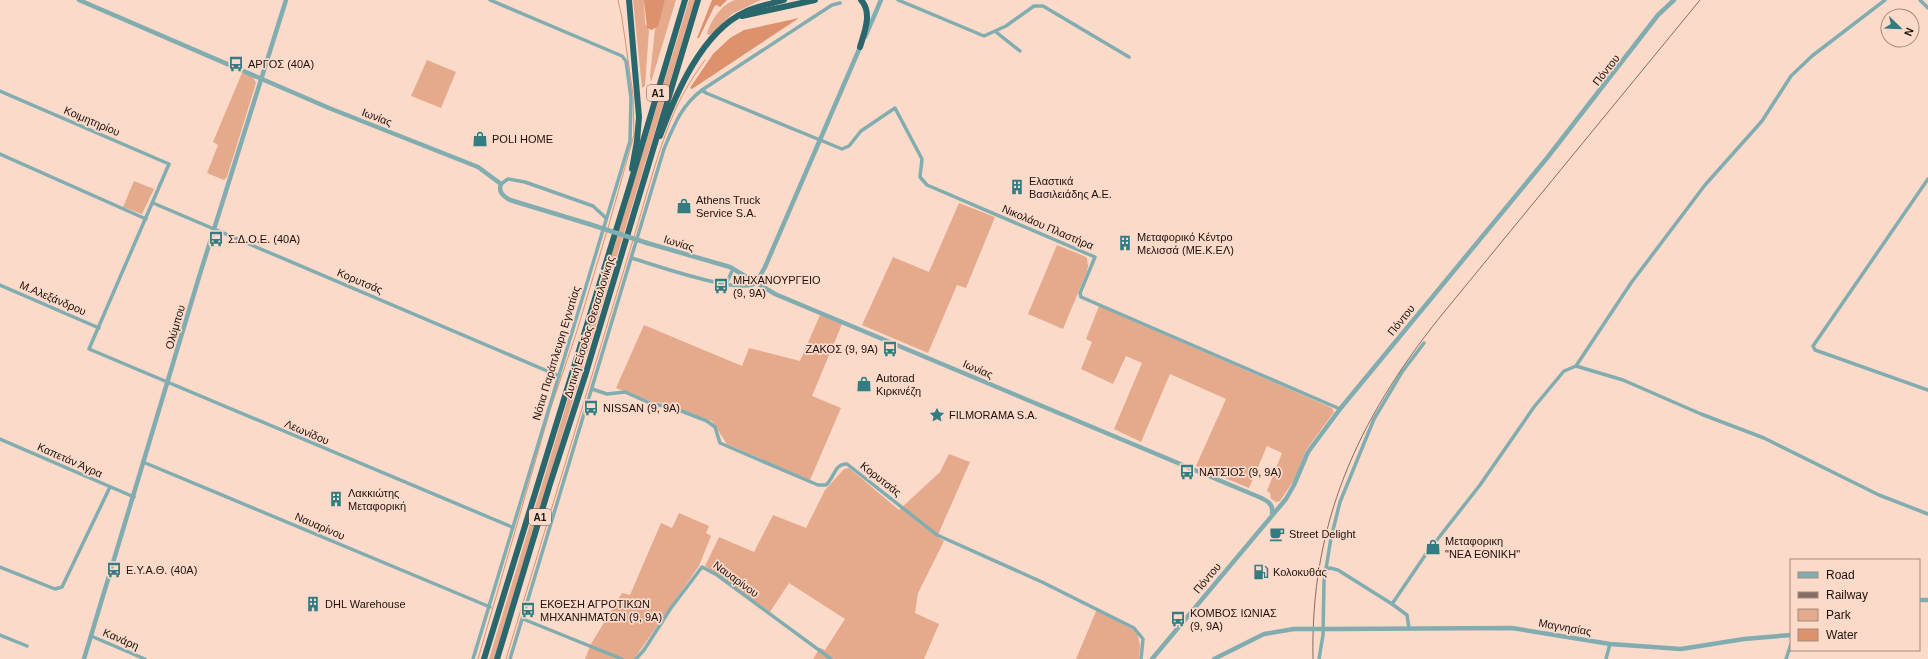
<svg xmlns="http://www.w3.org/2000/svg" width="1928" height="659" font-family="Arial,sans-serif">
	<rect width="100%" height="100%" fill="#fcdaca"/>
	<!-- green -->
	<g fill="#e5a98c">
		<path d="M633 0H644L645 23 649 30 645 86 642 88Z"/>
		<path d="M665 0H676L651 82 650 76 655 29Z"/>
		<path d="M689 0H695L494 659H489Z"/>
		<path d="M735 0H761L732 14 711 35 707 34C710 21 722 4 735 0Z"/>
		<path d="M427 60 456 72 441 108 411 96Z"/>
		<path d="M242 73 253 77 256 83 227 177 224 180 207 173 218 145 213 142Z"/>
		<path d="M134 181 154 189 142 214 123 207Z"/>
		<path d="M959 203 995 217 966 288 957 285 928 353 862 325 893 257 929 272Z"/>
		<path d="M1057 245 1084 256 1087 258 1088 266 1087 271 1063 329 1028 314Z"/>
		<path d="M1099 306 1332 408 1334 412 1306 450 1294 480 1280 501 1276 502 1271 499 1270 493 1267 491 1282 453 1267 446 1249 488 1196 466 1226 399 1170 374 1141 442 1114 429 1142 363 1126 356 1113 384 1081 369 1092 342 1086 339Z"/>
		<path d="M820 315 842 324 812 396 841 408 810 480 727 444 712 421 665 403 652 402 616 388 644 325 742 366 749 348 800 361Z"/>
		<path d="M949 454 970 462 937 537 944 541 918 593 915 613 939 624 924 659H813L820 648 825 650 845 619 789 583 770 612 705 566 719 537 754 552 773 515 806 528 825 490 844 469 849 468 899 510 940 472Z"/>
		<path d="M679 513 709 526 706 533 711 536 699 566 634 659H585L591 644 622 593 630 595 661 523 672 528Z"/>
		<path d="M1097 609 1137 632 1140 645 1139 659H1076Z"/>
	</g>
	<!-- water -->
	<g fill="#dd926d">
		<path d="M644 0H665L658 26 652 30 647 28Z"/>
		<path d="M712 0H727L720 7 716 5 714 7 699 38H697Z"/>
		<path d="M799 18 692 89 690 88 713 54 730 38 744 30Z"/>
	</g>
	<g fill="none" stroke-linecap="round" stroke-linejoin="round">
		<!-- stream -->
		<g stroke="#dd926d" stroke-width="1">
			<path d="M608 228 634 135 633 95 622 18 618 0"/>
			<path d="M634 237C647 194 658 149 676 108 684 91 694 75 705 60"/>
			<path d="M478 659 551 407 576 334 607 231"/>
			<path d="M506 659 633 240"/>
		</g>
		<!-- minor -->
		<g stroke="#81adb1" stroke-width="3.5">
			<path d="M898 0 984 36 1006 26 1034 6H1043L1129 57"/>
			<path d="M1920 0 1928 8"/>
			<path d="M996 32 1020 51"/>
			<path d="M702 90 706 93 842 149 849 146 861 131 895 108 922 159 920 177 927 185 1095 257 1080 293 1081 297 1340 409"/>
			<path d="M0 91 169 164 89 349 512 527"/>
			<path d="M0 154 146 219"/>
			<path d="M1928 179 1813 346 1815 350 1928 390"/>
			<path d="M501 184 508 179 525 182 593 206 606 218"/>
			<path d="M153 203 559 376"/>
			<path d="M632 258C651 264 743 296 756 283"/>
			<path d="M726 284 733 269"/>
			<path d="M0 285 99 328"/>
			<path d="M1576 366 1631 283 1705 185 1762 121 1791 76 1812 56 1885 0"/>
			<path d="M592 389 607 394 625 392 652 404 671 407 707 421 715 427 720 443 818 485H826C834 478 835 463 847 464L937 535 1042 582 1134 628 1143 639 1141 659"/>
			<path d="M0 439 134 497"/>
			<path d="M143 462 490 607"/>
			<path d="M0 567 55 589 62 587 110 487"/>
			<path d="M1326 569 1330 568 1338 570 1392 604"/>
			<path d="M523 619 622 659"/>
			<path d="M1409 628 1407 615 1392 604 1426 554 1480 485 1534 407 1564 371 1576 366 1623 380 1701 414 1764 438 1879 495 1928 514"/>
			<path d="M0 635 27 646"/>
			<path d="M91 636 145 659"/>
			<path d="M473 659 630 141 631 98 626 61 622 56 490 0"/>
			<path d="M510 659 664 149C674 125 681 106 702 90L832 5 840 3"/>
			<path d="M636 659 644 650 671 608 702 567 717 575 831 659"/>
			<path d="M1319 659 1323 635 1324 581 1331 538 1340 502 1374 419 1402 372 1424 343"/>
			<path d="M1606 659 1610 644"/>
			<path d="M1786 659 1791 644"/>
		</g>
		<!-- tertiary -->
		<g stroke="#81adb1" stroke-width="4.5">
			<path d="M79 0 329 108 478 167 501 184C498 192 503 196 510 200L589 224"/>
			<path d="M865 37 881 0"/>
			<path d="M647 243 730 267 775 294 1259 497C1266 500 1274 504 1272 513"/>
			<path d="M756 283 765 267 861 45"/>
			<path d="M1919 600H1928"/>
			<path d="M1334 629 1512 628 1610 644 1681 649 1744 639 1791 635"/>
			<path d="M84 659 199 277 286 0"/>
			<path d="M1152 659 1286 499 1294 485 1308 452 1340 409 1547 158 1658 15 1674 0"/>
			<path d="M1214 659 1264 634 1294 629"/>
		</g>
		<!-- motorway -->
		<g stroke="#2a676d" stroke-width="6">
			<path d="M629 0 639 117 637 141 632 169"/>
			<path d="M742 16 815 0"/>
			<path d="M860 47C864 33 873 13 861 0"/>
			<path d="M660 136C676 93 702 32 745 12 757 6 771 4 784 0"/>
			<path d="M484 659 630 185 685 0"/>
			<path d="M497 659 550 484 585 376 698 0"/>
		</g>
		<!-- rail -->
		<path stroke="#846e64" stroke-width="1" d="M1313 659C1310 524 1357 421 1440 317L1700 0"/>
		<!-- tertiary-bridge -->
		<g stroke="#81adb1" stroke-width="4.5">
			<path d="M589 224 647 243"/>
			<path d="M1294 629H1334"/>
		</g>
	</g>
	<!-- icons -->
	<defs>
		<g id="bus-bare" transform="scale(1.2)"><path d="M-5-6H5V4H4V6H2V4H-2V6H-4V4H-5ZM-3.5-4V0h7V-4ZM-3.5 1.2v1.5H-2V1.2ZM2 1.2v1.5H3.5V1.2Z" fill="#337c82" stroke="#fcdaca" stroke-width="2.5" paint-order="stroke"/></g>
		<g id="shop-bare" transform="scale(1.2)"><path d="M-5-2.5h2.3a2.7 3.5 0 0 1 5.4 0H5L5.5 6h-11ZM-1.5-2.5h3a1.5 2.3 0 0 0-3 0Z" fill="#337c82" stroke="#fcdaca" stroke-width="2.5" paint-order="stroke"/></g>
		<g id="building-bare" transform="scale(1.2)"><path d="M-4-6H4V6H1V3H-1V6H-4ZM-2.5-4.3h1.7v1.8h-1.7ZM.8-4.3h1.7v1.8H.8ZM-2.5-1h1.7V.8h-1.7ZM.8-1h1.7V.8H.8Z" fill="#337c82" stroke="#fcdaca" stroke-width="2.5" paint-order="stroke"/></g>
		<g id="sight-bare" transform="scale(1.2)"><path d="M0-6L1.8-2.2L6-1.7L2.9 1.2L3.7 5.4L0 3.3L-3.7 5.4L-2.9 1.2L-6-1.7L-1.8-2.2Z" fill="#337c82" stroke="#fcdaca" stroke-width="2.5" paint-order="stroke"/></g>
		<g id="cafe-bare" transform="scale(1.2)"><path d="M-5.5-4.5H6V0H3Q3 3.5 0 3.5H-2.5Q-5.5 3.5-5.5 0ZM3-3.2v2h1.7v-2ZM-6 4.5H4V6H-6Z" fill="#337c82" stroke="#fcdaca" stroke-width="2.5" paint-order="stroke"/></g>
		<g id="fuel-bare" transform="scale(1.2)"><path d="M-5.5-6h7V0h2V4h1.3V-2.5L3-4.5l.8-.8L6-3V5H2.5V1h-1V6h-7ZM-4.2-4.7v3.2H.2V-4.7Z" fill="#337c82" stroke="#fcdaca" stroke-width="2.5" paint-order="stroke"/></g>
	</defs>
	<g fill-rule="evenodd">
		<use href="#bus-bare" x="236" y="64"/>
		<use href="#shop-bare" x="480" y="139"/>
		<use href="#building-bare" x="1017" y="187"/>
		<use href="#shop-bare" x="684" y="206"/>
		<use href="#bus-bare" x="216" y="239"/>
		<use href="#building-bare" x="1125" y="243"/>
		<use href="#bus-bare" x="721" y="286"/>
		<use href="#bus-bare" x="890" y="349"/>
		<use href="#shop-bare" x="864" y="384"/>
		<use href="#bus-bare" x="591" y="408"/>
		<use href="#sight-bare" x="937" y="415"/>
		<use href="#bus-bare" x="1187" y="472"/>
		<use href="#building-bare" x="336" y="499"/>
		<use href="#cafe-bare" x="1277" y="534"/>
		<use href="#shop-bare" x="1433" y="547"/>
		<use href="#bus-bare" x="114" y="570"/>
		<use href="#fuel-bare" x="1261" y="572"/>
		<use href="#building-bare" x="313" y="604"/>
		<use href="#bus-bare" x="528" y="610"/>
		<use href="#bus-bare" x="1178" y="619"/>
	</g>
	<g text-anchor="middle" stroke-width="3.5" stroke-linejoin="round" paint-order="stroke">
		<!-- shield labels -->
		<g fill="#fcdaca" stroke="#604d45" stroke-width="1">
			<rect x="647" y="85" width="22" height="16" rx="3"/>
			<rect x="529" y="509" width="22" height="16" rx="3"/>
		</g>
		<g font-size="10" font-weight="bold" fill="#1d110c">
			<text x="658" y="97">Α1</text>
			<text x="540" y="521">Α1</text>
		</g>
		<!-- poi labels -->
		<g font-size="11" fill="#1d110c" stroke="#fcdaca" text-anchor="start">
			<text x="248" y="68">ΑΡΓΟΣ (40Α)</text>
			<text x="492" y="143">POLI HOME</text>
			<text x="1029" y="185">Ελαστικά<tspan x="1029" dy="13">Βασιλειάδης Α.Ε.</tspan></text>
			<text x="696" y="204">Athens Truck<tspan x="696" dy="13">Service S.A.</tspan></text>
			<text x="1137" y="241">Μεταφορικό Κέντρο<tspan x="1137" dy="13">Μελισσά (ΜΕ.Κ.ΕΛ)</tspan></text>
			<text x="228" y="243">Σ.Δ.Ο.Ε. (40Α)</text>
			<text x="733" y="284">ΜΗΧΑΝΟΥΡΓΕΙΟ<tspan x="733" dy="13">(9, 9Α)</tspan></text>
			<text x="878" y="353" text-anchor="end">ΖΑΚΟΣ (9, 9Α)</text>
			<text x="876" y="382">Autorad<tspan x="876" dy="13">Κιρκινέζη</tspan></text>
			<text x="603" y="412">NISSAN (9, 9Α)</text>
			<text x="949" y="419">FILMORAMA S.A.</text>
			<text x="1199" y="476">ΝΑΤΣΙΟΣ (9, 9Α)</text>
			<text x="348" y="497">Λακκιώτης<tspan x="348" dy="13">Μεταφορική</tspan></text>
			<text x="1289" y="538">Street Delight</text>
			<text x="1445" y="545">Μεταφορικη<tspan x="1445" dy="13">"ΝΕΑ ΕΘΝΙΚΗ"</tspan></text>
			<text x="126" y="574">Ε.Υ.Α.Θ. (40Α)</text>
			<text x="1273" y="576">Κολοκυθάς</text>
			<text x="325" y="608">DHL Warehouse</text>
			<text x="540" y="608">ΕΚΘΕΣΗ ΑΓΡΟΤΙΚΩΝ<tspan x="540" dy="13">ΜΗΧΑΝΗΜΑΤΩΝ (9, 9Α)</tspan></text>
			<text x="1190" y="617">ΚΟΜΒΟΣ ΙΩΝΙΑΣ<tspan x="1190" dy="13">(9, 9Α)</tspan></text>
		</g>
		<!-- street labels -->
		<g font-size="11" fill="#1d110c" stroke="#fcdaca">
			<text transform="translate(1606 70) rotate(-52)" y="4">Πόντου</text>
			<text transform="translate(377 117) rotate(21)" y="4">Ιωνίας</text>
			<text transform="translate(92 121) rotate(23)" y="4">Κοιμητηρίου</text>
			<text transform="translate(1048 227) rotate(23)" y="4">Νικολάου Πλαστήρα</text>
			<text transform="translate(679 243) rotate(17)" y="4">Ιωνίας</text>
			<text transform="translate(360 281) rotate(23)" y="4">Κορυτσάς</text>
			<text transform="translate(53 298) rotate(23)" y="4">Μ.Αλεξάνδρου</text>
			<text transform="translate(1401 320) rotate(-51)" y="4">Πόντου</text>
			<text transform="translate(175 327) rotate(-74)" y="4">Ολύμπου</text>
			<text transform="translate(589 327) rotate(-73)" y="4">Δυτική Είσοδος Θεσσαλονίκης</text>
			<text transform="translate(556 353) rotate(-73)" y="4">Νότια Παράπλευρη Εγνατίας</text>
			<text transform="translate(978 369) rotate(23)" y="4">Ιωνίας</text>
			<text transform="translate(307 432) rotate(23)" y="4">Λεωνίδου</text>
			<text transform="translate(70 460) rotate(24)" y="4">Καπετάν Άγρα</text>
			<text transform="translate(881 479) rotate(38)" y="4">Κορυτσάς</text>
			<text transform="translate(320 526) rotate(23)" y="4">Ναυαρίνου</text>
			<text transform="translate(1207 578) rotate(-50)" y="4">Πόντου</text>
			<text transform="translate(736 579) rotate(36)" y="4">Ναυαρίνου</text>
			<text transform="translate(1565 627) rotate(10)" y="4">Μαγνησίας</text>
			<text transform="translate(121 639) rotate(23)" y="4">Κανάρη</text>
		</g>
	</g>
	<!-- legend -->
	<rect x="1790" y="559" width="130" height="92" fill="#fcdaca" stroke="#a38a7e"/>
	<rect x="1798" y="572" width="20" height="6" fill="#81adb1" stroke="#a38a7e"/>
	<text x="1826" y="579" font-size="12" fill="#1d110c">Road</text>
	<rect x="1798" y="592" width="20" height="6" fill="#846e64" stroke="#a38a7e"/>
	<text x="1826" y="599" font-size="12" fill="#1d110c">Railway</text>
	<rect x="1798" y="609" width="20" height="12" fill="#e5a98c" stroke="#a38a7e"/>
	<text x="1826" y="619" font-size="12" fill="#1d110c">Park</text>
	<rect x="1798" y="629" width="20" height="12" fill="#dd926d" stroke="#a38a7e"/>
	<text x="1826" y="639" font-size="12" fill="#1d110c">Water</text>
	<!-- north arrow -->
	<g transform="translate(1900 28) rotate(113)"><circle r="19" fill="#fcdaca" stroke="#a38a7e"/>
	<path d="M0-3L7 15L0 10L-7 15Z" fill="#337c82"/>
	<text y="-6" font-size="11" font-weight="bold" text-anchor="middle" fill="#1d110c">N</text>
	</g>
</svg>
